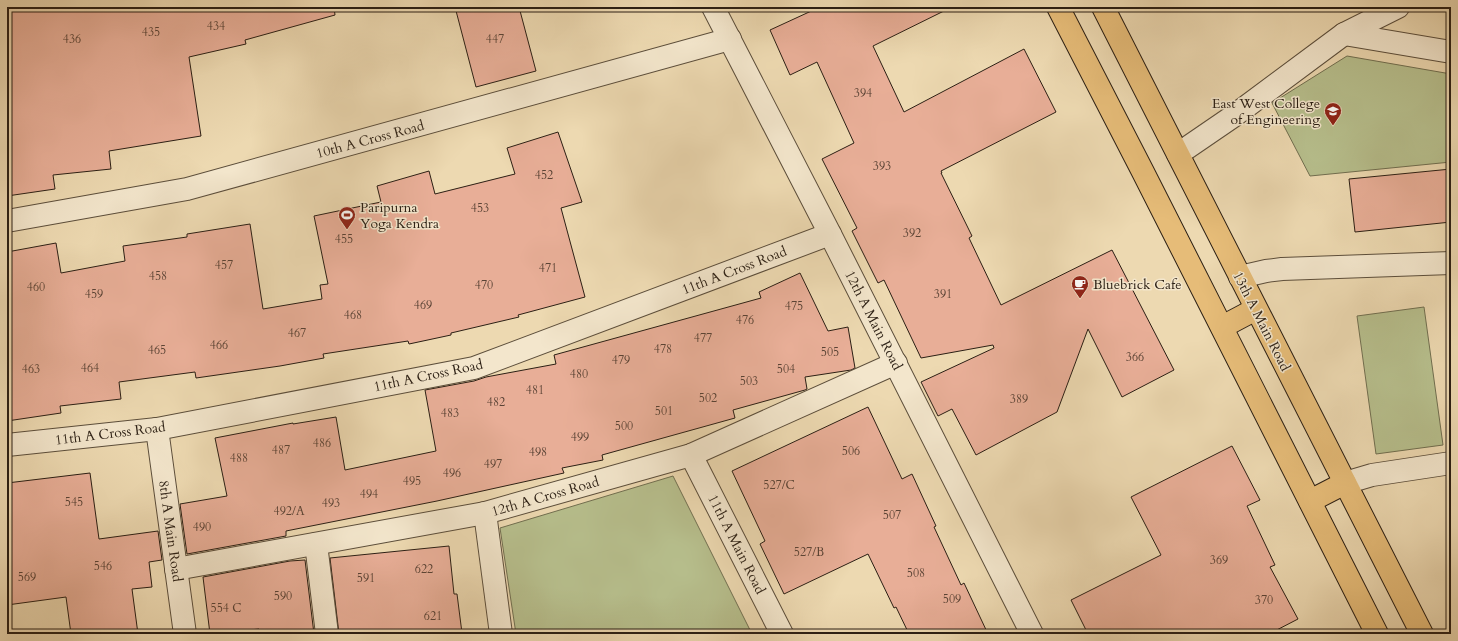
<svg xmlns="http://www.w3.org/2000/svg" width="1458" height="641" font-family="Cardo,serif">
	<rect width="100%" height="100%" fill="#edd9b1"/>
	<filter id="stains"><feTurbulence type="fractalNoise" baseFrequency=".005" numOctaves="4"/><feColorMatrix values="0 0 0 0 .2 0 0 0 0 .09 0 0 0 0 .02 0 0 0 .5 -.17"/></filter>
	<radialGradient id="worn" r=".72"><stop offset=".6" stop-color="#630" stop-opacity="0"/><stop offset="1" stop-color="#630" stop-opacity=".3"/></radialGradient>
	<!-- green -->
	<g fill="#b7bf8d" stroke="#716f50">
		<path d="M1347 56 1451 74V162L1310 176 1272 103Z"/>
		<path d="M1424 307 1443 445 1376 454 1357 316Z"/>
		<path d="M673 476 752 634H516L500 528Z"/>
	</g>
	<!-- building -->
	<g fill="#e8ae97" stroke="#2b1f14">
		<path d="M7 7H334L335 15 245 40 246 44 189 57 201 136 109 151 111 169 53 175 55 189 7 196Z"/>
		<path d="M455 7H519L536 71 476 87Z"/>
		<path d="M820 7H952L873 46 904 112 1024 49 1056 112 941 171 942 173H941L972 236 969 238 1001 305 1112 250 1174 370 1122 397 1088 329 1057 412 976 455 952 409 938 416 921 382 994 348 993 345 921 358 884 280 878 283 852 231 857 228 822 159 854 143 817 62 790 75 770 30Z"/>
		<path d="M558 132 582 202 561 208 585 297 518 315 519 317 451 333V335L409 344 408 341 323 354 324 358 280 366 196 378 195 372 119 382 121 399 60 406 61 413 7 421V252L56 243 61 273 125 261 123 246 187 237V234L250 224 263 309 322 299 320 285 328 284 314 216 381 202 377 186 429 171 435 194 515 174 507 148Z"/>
		<path d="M1451 169V222L1355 232 1349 179Z"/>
		<path d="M800 273 828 331 848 327 855 368 851 370 805 377 807 389 805 390 733 410 735 418 602 455 603 460 562 468 564 473 437 501 286 531V536L187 554 180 504 227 496 215 438 293 423V424L336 417 345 470 436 451 425 390 474 381 486 377 556 364 554 355 761 298 759 292Z"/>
		<path d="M868 407 902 479 912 474 936 526 934 527 961 585 964 583 988 634H909L896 607 894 608 868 554 784 594 760 544 765 541 732 471Z"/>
		<path d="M1232 446 1260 500 1247 506 1275 565 1270 567 1298 619 1269 634H1088L1071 600 1161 555 1131 497Z"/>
		<path d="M90 473 99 539 158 531 162 560 149 562 152 587 132 589 138 634H71L66 597 7 605V483Z"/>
		<path d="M449 546 454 594H457L462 633 449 634H339L330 558Z"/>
		<path d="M305 560 314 634H260L259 629 210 634 203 577 290 561Z"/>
	</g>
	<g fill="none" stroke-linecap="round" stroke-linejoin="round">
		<!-- minor casing -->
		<g stroke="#5c4e3b" stroke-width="24">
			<g id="minor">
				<path d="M713 7 830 234 1032 634"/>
				<path d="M1344 34 1451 52"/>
				<path d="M1178 154 1235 115 1344 34 1398 7"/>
				<path d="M7 221 187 189 730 39"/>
				<path d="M1240 277 1266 271 1282 269 1451 263"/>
				<path d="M157 429 185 634"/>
				<path d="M7 445 157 429 474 368 830 234"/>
				<path d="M691 455 782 634"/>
				<path d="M1345 483 1372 475 1451 463"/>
				<path d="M485 513 501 634"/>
				<path d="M316 544 327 634"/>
				<path d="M176 569 485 513 691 455 896 363"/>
			</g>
		</g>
		<!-- major casing -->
		<g stroke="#2b1f14" stroke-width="24">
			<g id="major">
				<path d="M1058 7 1143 172 1377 634"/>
				<path d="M1103 7 1422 634"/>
				<path d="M1222 327 1256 309"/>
				<path d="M1310 501 1345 483"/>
			</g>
		</g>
		<!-- minor -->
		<use href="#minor" stroke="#f3e6cc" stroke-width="22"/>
		<!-- major -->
		<use href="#major" stroke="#e6bc78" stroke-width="22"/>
	</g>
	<!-- icons -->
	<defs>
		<g id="university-pin" transform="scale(0.9)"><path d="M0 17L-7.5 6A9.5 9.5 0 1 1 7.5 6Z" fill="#8f2418" stroke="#f3e6cc"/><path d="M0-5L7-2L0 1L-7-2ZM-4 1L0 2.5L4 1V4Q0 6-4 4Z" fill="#fff"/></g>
		<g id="stadium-pin" transform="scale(0.9)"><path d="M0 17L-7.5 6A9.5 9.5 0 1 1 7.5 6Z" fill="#8f2418" stroke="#f3e6cc"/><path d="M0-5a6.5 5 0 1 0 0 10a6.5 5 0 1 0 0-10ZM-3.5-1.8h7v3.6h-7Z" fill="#fff"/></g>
		<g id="cafe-pin" transform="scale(0.9)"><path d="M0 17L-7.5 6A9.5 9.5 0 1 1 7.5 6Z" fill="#8f2418" stroke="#f3e6cc"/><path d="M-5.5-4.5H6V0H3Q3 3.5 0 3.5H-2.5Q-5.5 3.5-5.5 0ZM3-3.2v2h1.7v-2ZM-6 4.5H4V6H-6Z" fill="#fff"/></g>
	</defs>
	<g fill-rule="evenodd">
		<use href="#university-pin" x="1333" y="111"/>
		<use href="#stadium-pin" x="347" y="215"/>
		<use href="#cafe-pin" x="1080" y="284"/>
	</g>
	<g text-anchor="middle" stroke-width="3" stroke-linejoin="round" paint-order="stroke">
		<!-- number labels -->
		<g font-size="12" fill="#5a4335">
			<text x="216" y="30">434</text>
			<text x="151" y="36">435</text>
			<text x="72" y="43">436</text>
			<text x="495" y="43">447</text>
			<text x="863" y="97">394</text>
			<text x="882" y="170">393</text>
			<text x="544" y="179">452</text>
			<text x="480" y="212">453</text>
			<text x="912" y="237">392</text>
			<text x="344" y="243">455</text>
			<text x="224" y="269">457</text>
			<text x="548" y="272">471</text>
			<text x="158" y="280">458</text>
			<text x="484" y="289">470</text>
			<text x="36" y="291">460</text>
			<text x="94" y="298">459</text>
			<text x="943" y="298">391</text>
			<text x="423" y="309">469</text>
			<text x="794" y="310">475</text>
			<text x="353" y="319">468</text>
			<text x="745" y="324">476</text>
			<text x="297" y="337">467</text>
			<text x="703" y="342">477</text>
			<text x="219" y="349">466</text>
			<text x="663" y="353">478</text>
			<text x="157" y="354">465</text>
			<text x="830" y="356">505</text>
			<text x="1135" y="361">366</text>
			<text x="621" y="364">479</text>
			<text x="90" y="372">464</text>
			<text x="31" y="373">463</text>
			<text x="786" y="373">504</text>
			<text x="579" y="378">480</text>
			<text x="749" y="385">503</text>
			<text x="535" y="394">481</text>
			<text x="708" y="402">502</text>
			<text x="1019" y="403">389</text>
			<text x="496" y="406">482</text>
			<text x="664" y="415">501</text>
			<text x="450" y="417">483</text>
			<text x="624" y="430">500</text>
			<text x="580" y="441">499</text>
			<text x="322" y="447">486</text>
			<text x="281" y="454">487</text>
			<text x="851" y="455">506</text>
			<text x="538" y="456">498</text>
			<text x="239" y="462">488</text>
			<text x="493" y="468">497</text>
			<text x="452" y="477">496</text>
			<text x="412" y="485">495</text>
			<text x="779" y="489">527/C</text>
			<text x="369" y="498">494</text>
			<text x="74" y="506">545</text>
			<text x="331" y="507">493</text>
			<text x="289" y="515">492/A</text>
			<text x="892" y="519">507</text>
			<text x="202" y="531">490</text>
			<text x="809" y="556">527/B</text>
			<text x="1219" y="564">369</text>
			<text x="103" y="570">546</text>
			<text x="424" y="573">622</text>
			<text x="916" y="577">508</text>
			<text x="27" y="581">569</text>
			<text x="366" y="582">591</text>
			<text x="283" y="600">590</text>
			<text x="952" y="603">509</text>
			<text x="1264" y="604">370</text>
			<text x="226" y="612">554 C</text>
			<text x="433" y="620">621</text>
		</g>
		<!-- poi labels -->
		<g font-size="14" fill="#2b1f14" stroke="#f3e6cc" text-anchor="start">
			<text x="1320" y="108" text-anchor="end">East West College<tspan x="1320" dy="16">of Engineering</tspan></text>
			<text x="360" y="212">Paripurna<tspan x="360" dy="16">Yoga Kendra</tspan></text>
			<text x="1093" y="289">Bluebrick Cafe</text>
		</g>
		<!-- street labels -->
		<g font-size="14" fill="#2b1f14" stroke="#f3e6cc">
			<text transform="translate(370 139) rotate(-15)" y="5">10th A Cross Road</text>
			<text transform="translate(734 270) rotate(-21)" y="5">11th A Cross Road</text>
			<text transform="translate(874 320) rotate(63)" y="5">12th A Main Road</text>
			<text transform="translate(1262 321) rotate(63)" y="5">13th A Main Road</text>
			<text transform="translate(428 375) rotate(-12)" y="5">11th A Cross Road</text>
			<text transform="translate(110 433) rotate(-7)" y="5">11th A Cross Road</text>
			<text transform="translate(545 496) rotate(-16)" y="5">12th A Cross Road</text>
			<text transform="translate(171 531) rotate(82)" y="5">8th A Main Road</text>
			<text transform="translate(737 544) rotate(63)" y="5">11th A Main Road</text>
		</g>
	</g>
	<!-- margin -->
	<rect width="1458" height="641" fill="none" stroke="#edd9b1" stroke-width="24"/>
	<rect x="8" y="8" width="1442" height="625" fill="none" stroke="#2b1f14" stroke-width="2"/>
	<rect x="12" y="12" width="1434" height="617" fill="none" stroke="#2b1f14"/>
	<rect width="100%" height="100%" filter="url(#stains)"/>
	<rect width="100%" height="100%" fill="url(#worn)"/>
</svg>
